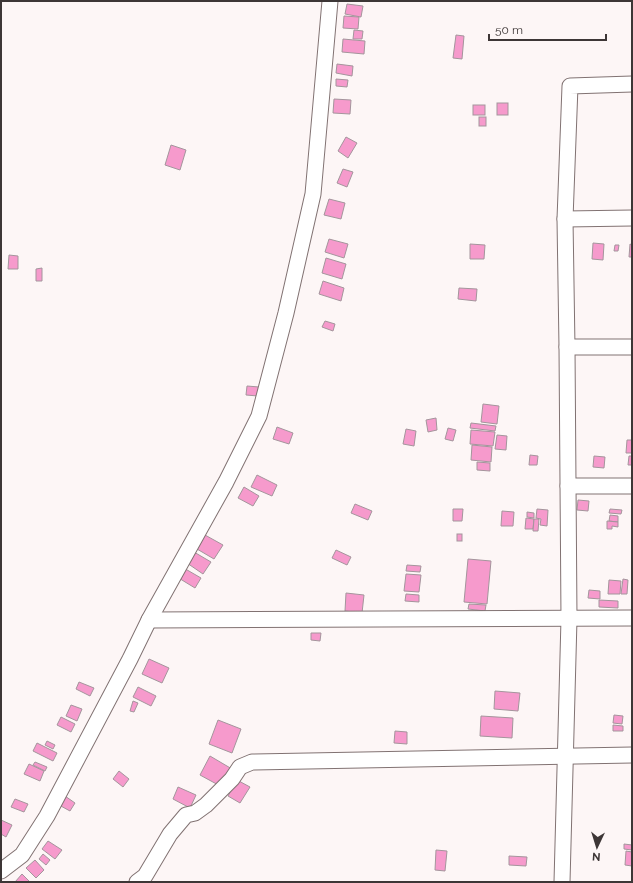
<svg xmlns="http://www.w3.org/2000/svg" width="633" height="883" font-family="Raleway,sans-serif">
	<rect width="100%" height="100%" fill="#fdf6f6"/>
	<!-- building -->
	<g fill="#f69acc" stroke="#a4959c">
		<path d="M347 4 363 6 361 17 345 14Z"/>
		<path d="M344 16 359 17 358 29 343 28Z"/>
		<path d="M354 30 363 31 362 39H353Z"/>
		<path d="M456 35 464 36 462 59 453 58Z"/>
		<path d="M343 39 365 41 364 54 342 52Z"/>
		<path d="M337 64 353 66 352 76 336 73Z"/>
		<path d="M336 79 348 80 347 87 336 86Z"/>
		<path d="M334 99 351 100 350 114 333 113Z"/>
		<rect x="497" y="103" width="11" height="12"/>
		<rect x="473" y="105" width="12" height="10"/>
		<rect x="479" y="117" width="7" height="9"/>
		<path d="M346 137 357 143 348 158 338 151Z"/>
		<path d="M171 145 186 150 180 170 165 165Z"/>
		<path d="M343 169 353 172 347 187 337 183Z"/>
		<path d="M329 199 345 203 341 219 324 215Z"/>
		<path d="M329 239 348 244 344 258 325 252Z"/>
		<path d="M593 243 604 244 603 260 592 259Z"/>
		<path d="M470 244 485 245 484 259H470Z"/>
		<path d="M630 244 632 245V257H629Z"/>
		<path d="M615 245H619L618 251H614Z"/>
		<path d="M9 255 18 256V269H8Z"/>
		<path d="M326 258 346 264 342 279 322 273Z"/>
		<path d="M42 268V281H36V269Z"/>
		<path d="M323 281 344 288 341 301 319 294Z"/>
		<path d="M459 288 477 289 476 301 458 299Z"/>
		<path d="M325 321 335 324 333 331 322 327Z"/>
		<path d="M247 386 259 387 258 396 246 395Z"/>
		<path d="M483 404 499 406 497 424 481 422Z"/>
		<path d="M436 418 437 430 428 432 426 420Z"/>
		<path d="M471 423 496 426 495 431 470 428Z"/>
		<path d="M277 427 293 433 289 444 273 439Z"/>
		<path d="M448 428 456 430 453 441 445 439Z"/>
		<path d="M406 429 416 431 414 446 403 444Z"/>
		<path d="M471 430 495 432 493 446 470 444Z"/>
		<path d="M497 435 507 436 506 450 495 449Z"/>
		<path d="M627 440H632V453H626Z"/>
		<path d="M472 445 492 447 491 462 471 460Z"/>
		<path d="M530 455 538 456 537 465H529Z"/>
		<path d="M594 456 605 457 604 468 593 467Z"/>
		<path d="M629 456H632V465H628Z"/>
		<path d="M477 462 490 463V471L477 470Z"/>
		<path d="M257 475 277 485 272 496 251 487Z"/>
		<path d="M244 487 259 496 253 506 238 498Z"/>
		<path d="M578 500 589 501 588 511 577 510Z"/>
		<path d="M355 504 372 511 368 520 351 513Z"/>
		<path d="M453 509H463L462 521H453Z"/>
		<path d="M537 509 548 510 547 526 540 525 541 519 536 518Z"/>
		<path d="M610 509 622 510 621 514 609 513Z"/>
		<path d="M502 511 514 512 513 526H501Z"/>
		<path d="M527 512 534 513V518L527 517Z"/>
		<path d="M610 515 618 516V522L609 521Z"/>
		<path d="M526 518 534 519 533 529H525Z"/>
		<path d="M534 519H539L538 531H533Z"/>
		<path d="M607 521 618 522V527L612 526V529H607Z"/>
		<rect x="457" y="534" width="5" height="7"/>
		<path d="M205 535 223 545 214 559 197 549Z"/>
		<path d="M336 550 351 557 347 565 332 558Z"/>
		<path d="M194 552 211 562 203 574 187 563Z"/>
		<path d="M468 559 491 561 487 604 464 602Z"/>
		<path d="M407 565 421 566 420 572 406 571Z"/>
		<path d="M182 567 201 578 195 588 177 577Z"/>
		<path d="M406 574 421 575 419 592 404 591Z"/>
		<path d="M623 579 628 580 627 594H621Z"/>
		<path d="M609 580 621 581 620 594H608Z"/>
		<path d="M589 590 600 591V599L588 598Z"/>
		<path d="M346 593 364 595 362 613 345 611Z"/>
		<path d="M406 594 419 595V602L405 601Z"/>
		<path d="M599 600 618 601V608L599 607Z"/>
		<path d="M469 604 486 605 485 611 468 609Z"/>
		<path d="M311 633H321L320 641 311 640Z"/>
		<path d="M149 659 169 668 162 683 142 674Z"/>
		<path d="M79 682 94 688 90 696 76 689Z"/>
		<path d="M138 687 156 696 151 706 133 697Z"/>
		<path d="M495 691 520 693 518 711 494 709Z"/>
		<path d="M133 701 138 703 134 712 130 711Z"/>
		<path d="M71 705 82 709 77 721 66 716Z"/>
		<path d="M614 715 623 716 622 724 613 723Z"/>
		<path d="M481 716 513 718 512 738 480 736Z"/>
		<path d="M61 717 75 724 71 732 57 725Z"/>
		<path d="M218 720 241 729 232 753 209 744Z"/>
		<path d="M613 725 623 726V731H613Z"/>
		<path d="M395 731 407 732V744L394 743Z"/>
		<path d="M47 741 55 745 53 749 45 745Z"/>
		<path d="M37 743 57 753 53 761 33 751Z"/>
		<path d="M210 756 232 769 222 787 200 775Z"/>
		<path d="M35 762 47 767 45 771 33 765Z"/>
		<path d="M29 764 44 771 40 781 24 774Z"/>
		<path d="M119 771 129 779 123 787 113 779Z"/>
		<path d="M237 780 250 787 240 803 228 796Z"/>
		<path d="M178 787 196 795 190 808 173 799Z"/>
		<path d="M65 796 75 803 70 811 59 805Z"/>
		<path d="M15 799 28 804 24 812 11 807Z"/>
		<path d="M1 820 12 825 6 837 1 834Z"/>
		<path d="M48 841 62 850 55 859 42 849Z"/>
		<path d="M624 844 632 845V850L624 849Z"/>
		<path d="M436 850 447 851 445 871 435 870Z"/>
		<path d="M626 851 632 852V866L625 865Z"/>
		<path d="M43 854 50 860 46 865 39 859Z"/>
		<path d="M509 856 527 857 526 866 509 865Z"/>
		<path d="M35 860 44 870 36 878 26 868Z"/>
		<path d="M22 874 30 882H15Z"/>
	</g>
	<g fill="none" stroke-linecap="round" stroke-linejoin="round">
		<!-- minor casing -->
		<g stroke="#817272" stroke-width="17">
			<g id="minor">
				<path d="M565 219 632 218"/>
				<path d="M567 347H632"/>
				<path d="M568 486H632"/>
				<path d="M149 620 632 618"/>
				<path d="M1 871 22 855 47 816 130 659 149 620 226 482 259 416 286 313 313 194 330 1"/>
				<path d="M137 882 145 876 170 834 186 815 195 813 206 805 232 779 240 767 252 762 632 755"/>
				<path d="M562 882 569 619 567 347 565 219 570 86 632 84"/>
			</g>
		</g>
		<!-- minor -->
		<use href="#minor" stroke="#fff" stroke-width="15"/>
	</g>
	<!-- border -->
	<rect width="633" height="883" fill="none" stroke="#3d3636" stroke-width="4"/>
	<!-- north arrow -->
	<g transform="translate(597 847) rotate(184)" stroke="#fdf6f6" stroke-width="3" paint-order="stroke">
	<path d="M0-3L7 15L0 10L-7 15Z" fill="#3d3636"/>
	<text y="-6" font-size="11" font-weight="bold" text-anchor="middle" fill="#3d3636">N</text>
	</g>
	<!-- scale -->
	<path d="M489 34v6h117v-6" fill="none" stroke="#3d3636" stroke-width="2"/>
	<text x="495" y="34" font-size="12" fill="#3d3636" stroke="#fdf6f6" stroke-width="3" paint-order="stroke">50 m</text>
</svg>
